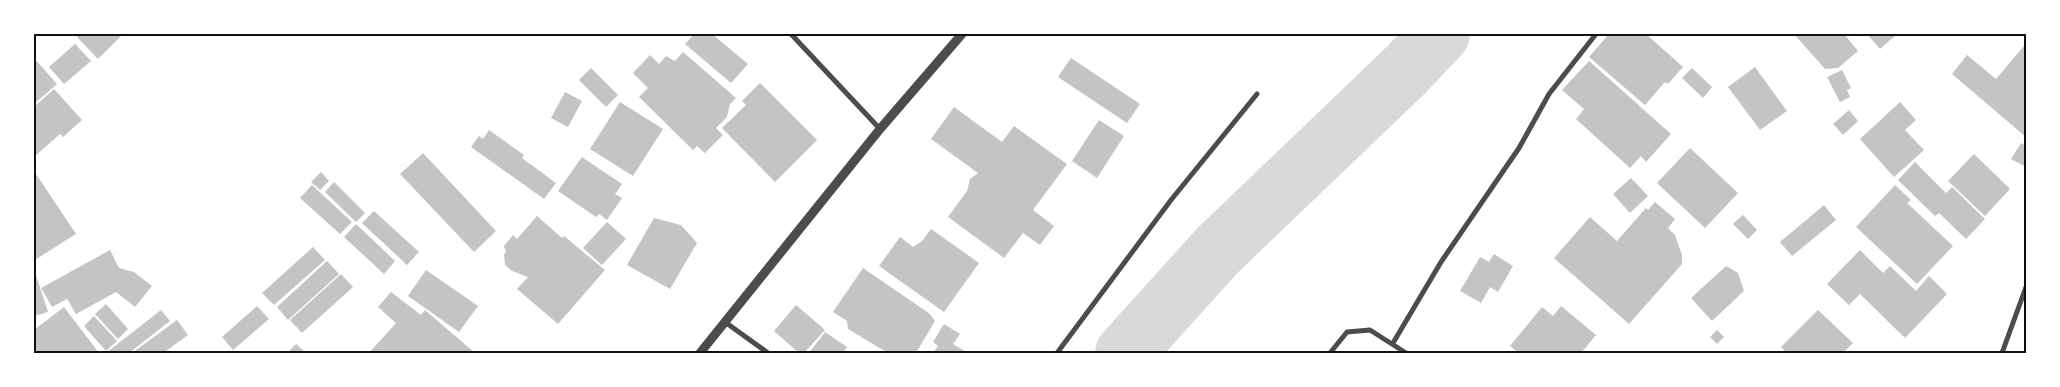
<svg xmlns="http://www.w3.org/2000/svg" width="2060" height="387" font-family="Lato,sans-serif">
	<rect width="100%" height="100%" fill="#fff"/>
	<g fill="none" stroke-linecap="round" stroke-linejoin="round">
		<!-- river -->
		<path stroke="#d9d9d9" stroke-width="60" d="M1125 353 1217 251 1406 70 1440 34"/>
	</g>
	<!-- building -->
	<g fill="#c4c4c4">
		<path d="M80 34H123L98 59 77 37Z"/>
		<path d="M694 34H712L748 64 731 83 685 44Z"/>
		<path d="M1609 34H1646L1683 67 1668 84 1665 82 1645 105 1589 57Z"/>
		<path d="M1794 34H1844L1858 51 1838 68 1825 69Z"/>
		<path d="M1867 34H1897L1880 49Z"/>
		<path d="M75 44 91 61 64 84 49 67Z"/>
		<path d="M2024 46 2026 48V137L1952 74 1967 55 1996 79Z"/>
		<path d="M683 52 736 98 730 104 727 117 716 128 723 135 705 153 697 146 693 150 639 97 648 88 633 73 650 55 659 64 666 56 675 61Z"/>
		<path d="M34 58 57 84 34 104Z"/>
		<path d="M1071 58 1140 104 1127 123 1058 77Z"/>
		<path d="M1589 61 1671 134 1646 162 1641 156 1630 168 1576 119 1584 109 1562 90Z"/>
		<path d="M1755 67 1787 111 1760 130 1728 87Z"/>
		<path d="M591 68 618 95 606 107 579 80Z"/>
		<path d="M1692 68 1712 87 1703 98 1682 78Z"/>
		<path d="M1842 70 1851 88 1847 90 1850 97 1840 102 1827 77Z"/>
		<path d="M760 83 817 140 775 182 722 128 746 105 742 101Z"/>
		<path d="M54 89 82 120 63 137 60 134 34 157V107Z"/>
		<path d="M565 92 582 101 568 127 551 118Z"/>
		<path d="M620 102 663 129 633 176 590 149Z"/>
		<path d="M1900 102 1916 120 1905 130 1924 150 1894 177 1860 139Z"/>
		<path d="M954 107 1002 142 1014 126 1067 164 1033 210 1054 226 1040 245 1023 233 1004 258 948 217 967 191 970 179 978 173 931 139Z"/>
		<path d="M1849 110 1858 121 1843 135 1833 124Z"/>
		<path d="M1099 120 1124 136 1097 178 1072 161Z"/>
		<path d="M489 130 524 155 522 158 556 183 544 199 471 147 479 136 483 139Z"/>
		<path d="M2021 143 2026 146V167L2011 159Z"/>
		<path d="M1690 148 1738 193 1705 228 1657 183Z"/>
		<path d="M423 153 496 231 474 252 400 174Z"/>
		<path d="M1974 154 2010 189 1985 216 1948 181Z"/>
		<path d="M582 157 622 184 615 194 622 198 607 220 599 214 596 217 558 191Z"/>
		<path d="M1915 162 1946 193 1952 187 1985 219 1966 239 1939 213 1935 216 1898 180Z"/>
		<path d="M34 171 76 234 35 260 34 258Z"/>
		<path d="M321 172 329 181 320 190 311 182Z"/>
		<path d="M1631 178 1648 196 1630 213 1613 194Z"/>
		<path d="M334 182 365 213 356 222 325 192Z"/>
		<path d="M312 185 352 222 340 234 300 198Z"/>
		<path d="M1895 185 1911 200 1907 203 1953 246 1917 284 1856 227Z"/>
		<path d="M1655 202 1675 219 1668 228 1675 235 1682 255V264L1629 324 1554 258 1590 217 1617 241 1646 208 1648 210Z"/>
		<path d="M1824 205 1836 220 1792 256 1780 242Z"/>
		<path d="M374 211 419 252 407 265 362 223Z"/>
		<path d="M1743 215 1757 230 1748 239 1733 224Z"/>
		<path d="M537 216 562 238 564 236 605 270 558 324 517 289 528 277 512 271 505 265 504 254 506 252 504 246 513 235 517 239Z"/>
		<path d="M654 218 681 225 697 243 670 289 627 265Z"/>
		<path d="M607 222 626 239 602 265 583 248Z"/>
		<path d="M356 224 395 261 384 274 344 237Z"/>
		<path d="M931 229 979 263 944 312 879 266 900 237 913 247 922 241Z"/>
		<path d="M313 247 325 260 274 305 262 293Z"/>
		<path d="M110 250 119 268 134 272 152 286 135 307 116 292 76 314 67 299 52 307 41 288Z"/>
		<path d="M1860 250 1883 273 1890 266 1916 291 1929 276 1947 294 1905 338 1860 294 1849 305 1827 284Z"/>
		<path d="M1494 254 1513 266 1498 292 1490 287 1481 303 1460 291 1480 257 1489 262Z"/>
		<path d="M327 261 339 274 288 320 277 307Z"/>
		<path d="M1726 266 1738 273 1744 291 1712 321 1691 298Z"/>
		<path d="M863 268 930 314 935 321 916 353H888L848 329 847 321 833 312Z"/>
		<path d="M34 269 48 312 34 316Z"/>
		<path d="M426 270 478 306 459 332 408 296Z"/>
		<path d="M341 274 353 287 302 333 290 320Z"/>
		<path d="M391 292 421 315 425 310 475 353H369L396 323 378 307Z"/>
		<path d="M106 304 128 329 118 339 95 314Z"/>
		<path d="M796 305 825 330 804 353H799L774 331Z"/>
		<path d="M257 306 269 319 233 350 222 337Z"/>
		<path d="M1561 306 1596 335 1581 353H1519L1510 346 1542 307 1553 316Z"/>
		<path d="M64 307 99 353H34V330Z"/>
		<path d="M161 310 170 321 129 353H106Z"/>
		<path d="M1818 310 1853 343 1843 353H1787L1781 347Z"/>
		<path d="M94 316 117 341 106 351 84 326Z"/>
		<path d="M177 320 188 335 163 353H132Z"/>
		<path d="M944 324 960 334 953 344 968 353H933L938 346 933 342Z"/>
		<path d="M1717 330 1724 337 1717 344 1710 337Z"/>
		<path d="M825 332 847 347 843 353H809Z"/>
		<path d="M296 344 306 353H287Z"/>
	</g>
	<g fill="none" stroke-linecap="round" stroke-linejoin="round">
		<!-- minor -->
		<g stroke="#4c4c4c" stroke-width="5">
			<path d="M791 34 880 129"/>
			<path d="M725 322 768 353"/>
			<path d="M1393 343 1441 262 1519 148 1549 94 1596 34"/>
			<path d="M1057 353 1171 200 1257 94"/>
			<path d="M1330 353 1347 332 1370 330 1406 353"/>
			<path d="M2002 353 2026 287"/>
		</g>
		<!-- tertiary -->
		<path stroke="#4c4c4c" stroke-width="9" d="M700 353 880 129 962 34"/>
	</g>
	<!-- border -->
	<rect width="2060" height="387" fill="none" stroke="#ffffff" stroke-width="70"/>
	<rect x="35" y="35" width="1990" height="317" fill="none" stroke="#111" stroke-width="2"/>
</svg>
